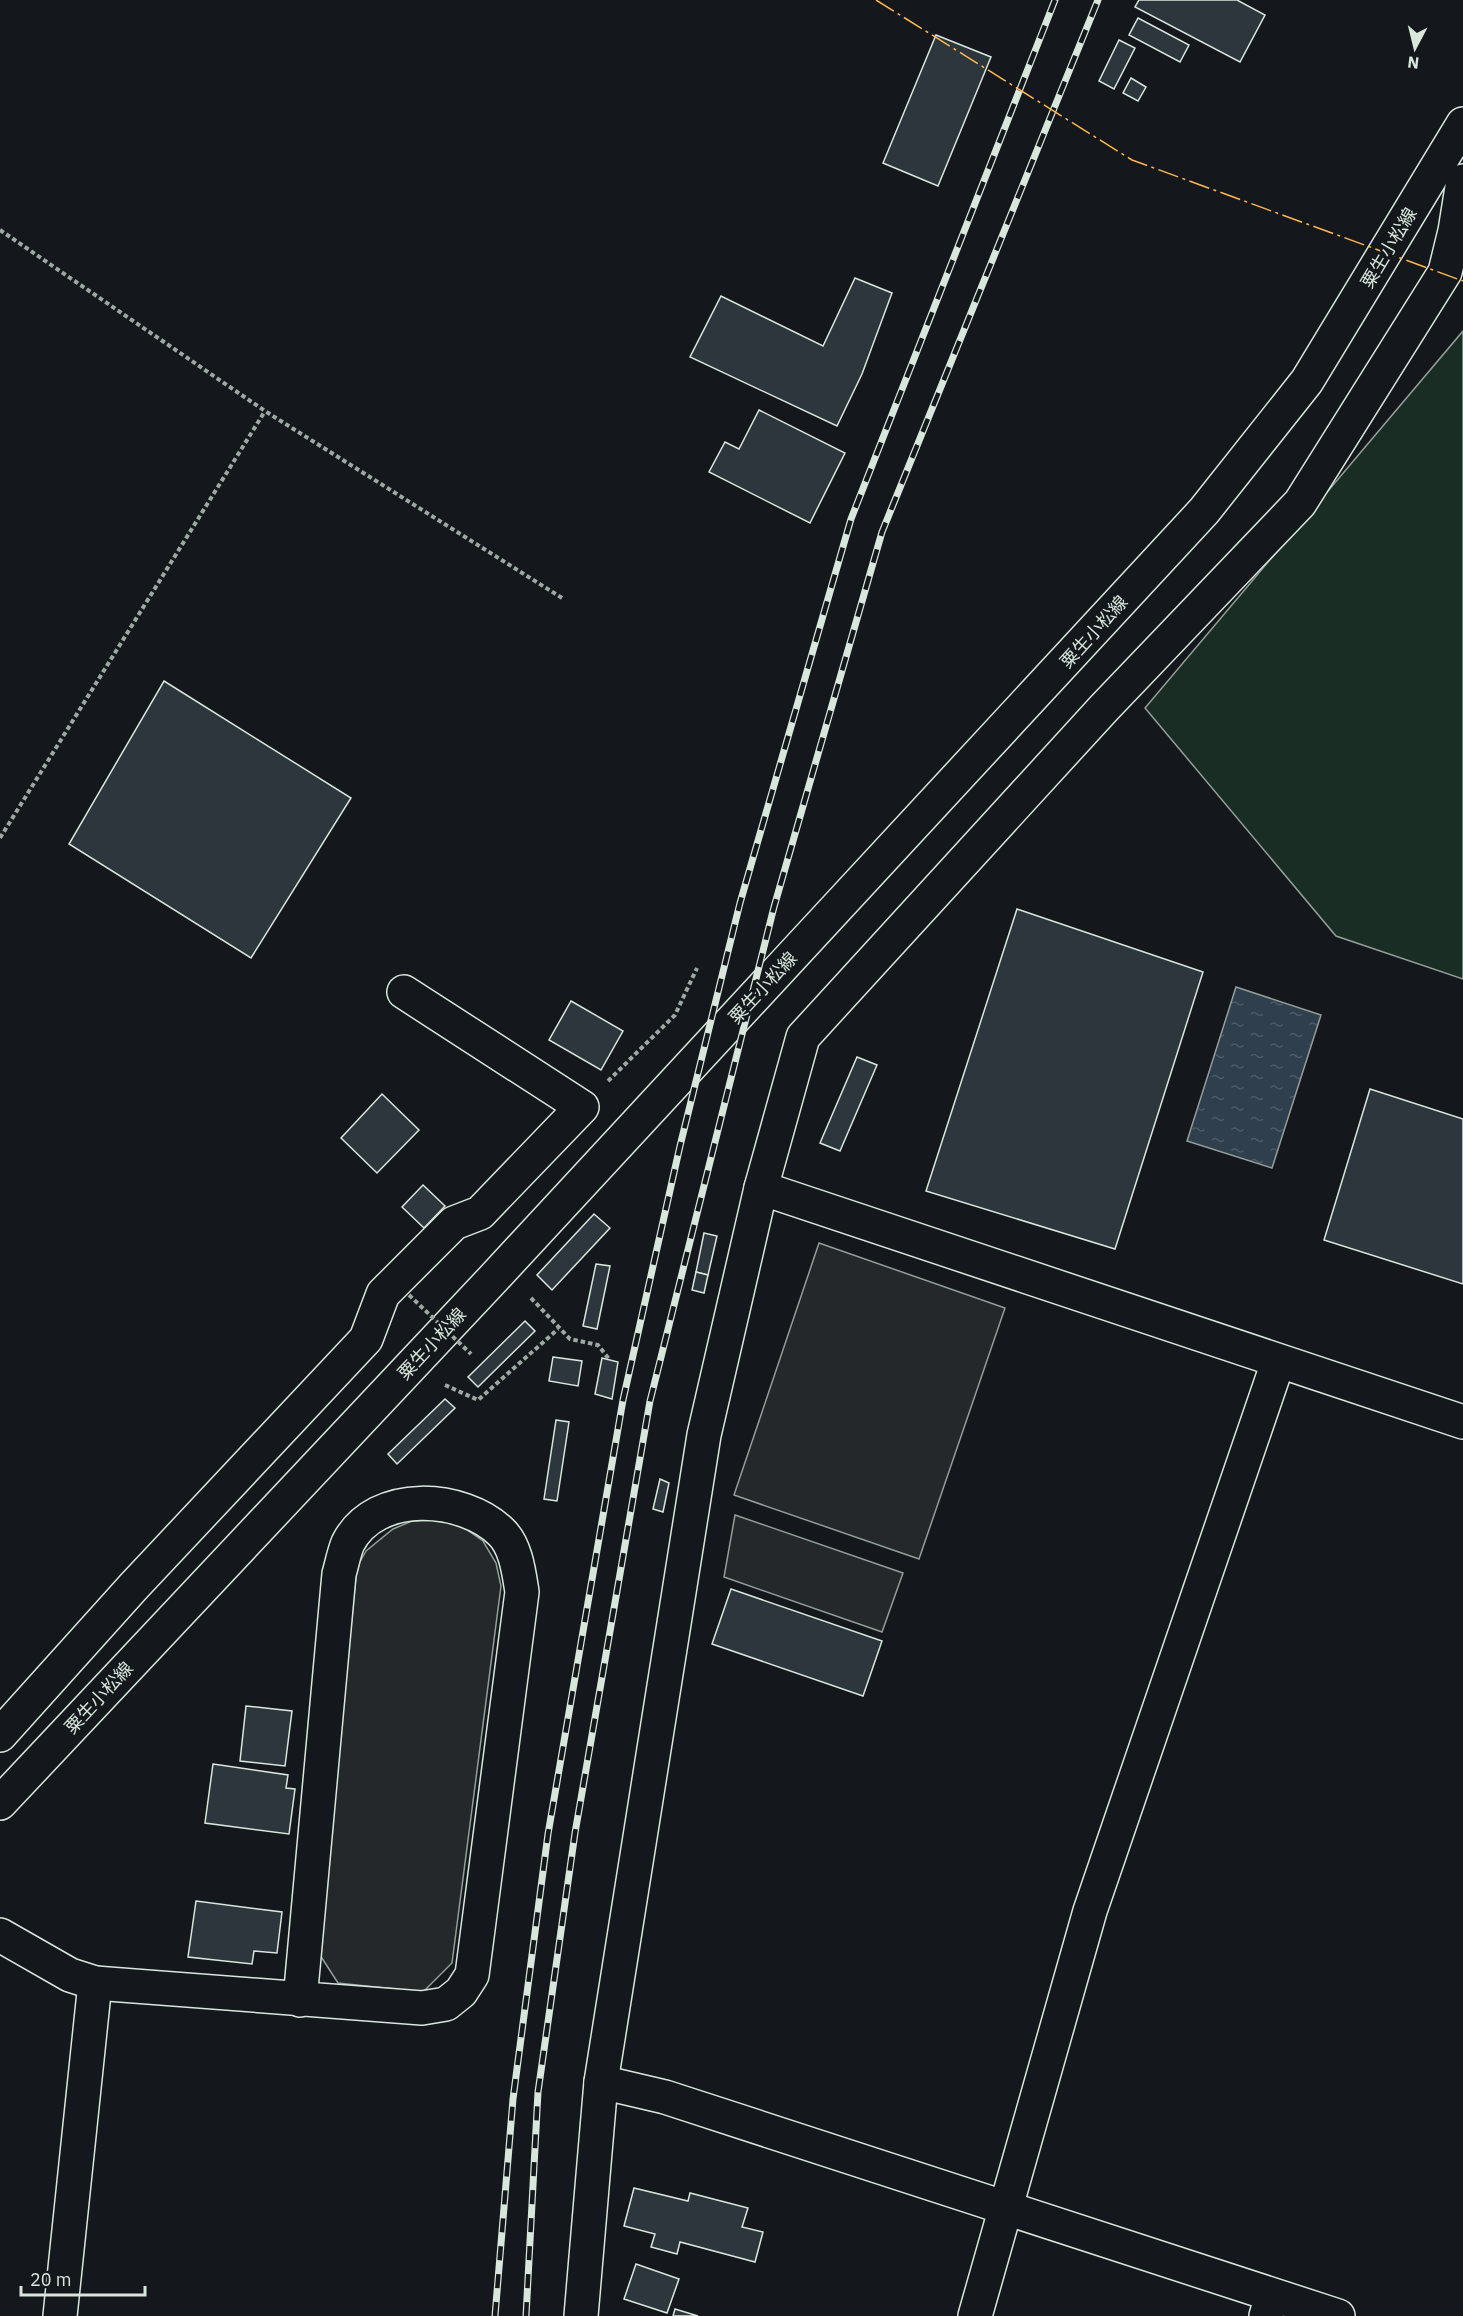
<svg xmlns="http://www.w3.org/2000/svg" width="1463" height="2316" font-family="'IBM Plex Sans','Noto Sans JP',sans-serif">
	<defs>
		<pattern id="water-ripples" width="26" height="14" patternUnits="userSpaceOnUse" patternTransform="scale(1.5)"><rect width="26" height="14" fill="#2f3f4d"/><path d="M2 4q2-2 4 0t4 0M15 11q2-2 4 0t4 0" fill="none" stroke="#4c5b66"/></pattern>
	</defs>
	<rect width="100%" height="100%" fill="#14181c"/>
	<!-- pitch -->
	<path fill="#1a2d24" stroke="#939e99" stroke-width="1.5" d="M1463 331V979L1336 936 1145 708Z"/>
	<!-- parking -->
	<g fill="#24282b" stroke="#939e99" stroke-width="1.5">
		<path d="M819 1243 1005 1308 919 1559 734 1495Z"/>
		<path d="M735 1515 903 1573 882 1632 724 1577Z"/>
		<path d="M436 1520 460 1525 483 1541 496 1563 501 1586 452 1963 423 1992 338 1983 318 1952 357 1567 366 1551 393 1529 412 1521Z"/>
	</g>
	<!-- water -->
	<path fill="url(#water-ripples)" stroke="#939e99" stroke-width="1.5" d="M1236 987 1321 1015 1272 1168 1187 1141Z"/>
	<!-- building -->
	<g fill="#2c363c" stroke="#d8e6dc" stroke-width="1.5">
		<path d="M1139 0H1237L1265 15 1240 62 1135 7Z"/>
		<path d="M1138 18 1189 45 1180 62 1129 35Z"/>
		<path d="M936 35 991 57 938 186 883 163Z"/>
		<path d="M1119 40 1135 48 1114 89 1099 81Z"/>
		<path d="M1131 78 1146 87 1138 101 1123 93Z"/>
		<path d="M855 278 892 293 862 374 837 426 690 357 721 296 823 346Z"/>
		<path d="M759 410 845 453 810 523 709 472 725 442 739 449Z"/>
		<path d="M164 681 351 798 251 958 69 844Z"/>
		<path d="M1017 909 1203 972 1115 1249 926 1191Z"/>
		<path d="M571 1001 623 1031 601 1070 549 1040Z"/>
		<path d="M857 1057 877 1065 840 1151 820 1143Z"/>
		<path d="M1370 1089 1463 1119V1284L1324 1240Z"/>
		<path d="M382 1094 419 1130 377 1173 341 1138Z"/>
		<path d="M423 1185 445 1206 424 1228 402 1207Z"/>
		<path d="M594 1214 610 1228 552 1290 537 1275Z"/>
		<path d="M704 1233 717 1236 708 1275 696 1272Z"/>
		<path d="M596 1264 610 1266 597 1329 583 1326Z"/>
		<path d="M696 1272 708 1275 704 1293 692 1290Z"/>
		<path d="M525 1321 535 1331 478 1387 468 1377Z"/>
		<path d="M553 1357 582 1361 578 1386 549 1381Z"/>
		<path d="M602 1358 618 1362 612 1399 595 1394Z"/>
		<path d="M445 1399 455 1408 397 1464 388 1454Z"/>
		<path d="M556 1420 569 1422 557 1501 544 1499Z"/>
		<path d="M660 1479 669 1483 663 1512 653 1509Z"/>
		<path d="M731 1589 882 1641 863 1696 712 1644Z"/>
		<path d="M246 1706 292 1711 285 1766 240 1761Z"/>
		<path d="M213 1764 288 1775 286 1788 295 1789 289 1834 205 1823Z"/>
		<path d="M196 1901 282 1912 277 1953 254 1951 252 1964 188 1957Z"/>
		<path d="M634 2188 688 2201 690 2193 748 2208 742 2227 763 2232 755 2262 680 2242 677 2254 651 2247 655 2234 624 2226Z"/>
		<path d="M636 2264 679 2279 667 2313 624 2299Z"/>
		<path d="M675 2309 698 2316H673Z"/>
	</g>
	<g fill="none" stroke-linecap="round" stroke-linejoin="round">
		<!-- street casing -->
		<g stroke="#d8e6dc" stroke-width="36">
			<g id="street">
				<path d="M761 1188 1463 1422"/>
				<path d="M0 1735 134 1586 366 1339 383 1294 454 1223 480 1213 582 1107 404 992"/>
				<path d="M0 1935 70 1975 95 1983 422 2008 446 2004 461 1992 472 1975 522 1592C519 1573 516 1546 501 1532 463 1495 376 1489 348 1543 344 1552 342 1564 339 1574L300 2000"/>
				<path d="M60 2316 95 1983"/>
				<path d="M581 2316 601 2082 704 1435 761 1188 803 1037 1104 708 1300 503 1445 272 1455 231 1463 181"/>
				<path d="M975 2316 1090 1911 1278 1362"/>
				<path d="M1266 2316 1272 2295"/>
			</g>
		</g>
		<!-- secondary casing -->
		<g stroke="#d8e6dc" stroke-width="36">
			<g id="secondary">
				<path d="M0 1803 492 1280 1204 511 1307 381 1463 124"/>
				<path d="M601 2082 665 2097 1338 2316"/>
			</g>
		</g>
		<!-- path -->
		<g stroke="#9da8a2" stroke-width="4" stroke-dasharray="4.5 3" stroke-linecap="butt">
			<path d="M0 230 265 411 562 598"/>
			<path d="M0 838 265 411"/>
			<path d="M608 1081 675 1015 697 968"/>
			<path d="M531 1298 570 1339 598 1345 609 1359"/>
			<path d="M445 1385 478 1400 558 1329"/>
		</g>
		<!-- street -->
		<use href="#street" stroke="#14181c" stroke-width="33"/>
		<!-- secondary -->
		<use href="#secondary" stroke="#14181c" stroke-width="33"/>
		<!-- rail casing -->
		<g stroke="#d8e6dc" stroke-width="7">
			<g id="rail">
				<path d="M495 2316 513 2099 548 1834 623 1400 680 1146 740 903 851 519 1055 0"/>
				<path d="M526 2316 538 2092 575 1833 650 1401 774 907 882 532 1098 0"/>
			</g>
		</g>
		<!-- rail -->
		<use href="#rail" stroke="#14181c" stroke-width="4.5" stroke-dasharray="14" stroke-linecap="butt"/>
		<!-- path-bridge -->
		<path stroke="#9da8a2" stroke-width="4" stroke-dasharray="4.5 3" stroke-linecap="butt" d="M409 1295 471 1354"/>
		<!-- power -->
		<path stroke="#ffb74d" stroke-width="1.5" stroke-dasharray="21 4.5 3 4.5" stroke-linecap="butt" d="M876 0 1132 160 1463 281"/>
	</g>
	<g text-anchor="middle" stroke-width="4.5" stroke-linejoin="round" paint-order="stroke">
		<!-- street labels -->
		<g font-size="18" fill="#d8e6dc" stroke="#14181c">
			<text transform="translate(1389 248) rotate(-59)" y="6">粟生小松線</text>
			<text transform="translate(1094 632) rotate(-48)" y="6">粟生小松線</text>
			<text transform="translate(763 988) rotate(-47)" y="6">粟生小松線</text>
			<text transform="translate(432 1344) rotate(-47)" y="6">粟生小松線</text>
			<text transform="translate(99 1698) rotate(-47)" y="6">粟生小松線</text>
		</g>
	</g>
	<!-- north arrow -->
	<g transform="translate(1415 48) rotate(187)" stroke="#14181c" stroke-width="4.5" paint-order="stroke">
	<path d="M0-4.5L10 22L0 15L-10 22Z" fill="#d8e6dc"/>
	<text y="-9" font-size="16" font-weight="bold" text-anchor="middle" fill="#d8e6dc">N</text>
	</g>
	<!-- scale -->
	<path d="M21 2286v9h124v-9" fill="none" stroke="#d8e6dc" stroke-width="3"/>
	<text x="30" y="2286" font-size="18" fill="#d8e6dc" stroke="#14181c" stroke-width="4.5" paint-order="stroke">20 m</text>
</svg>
